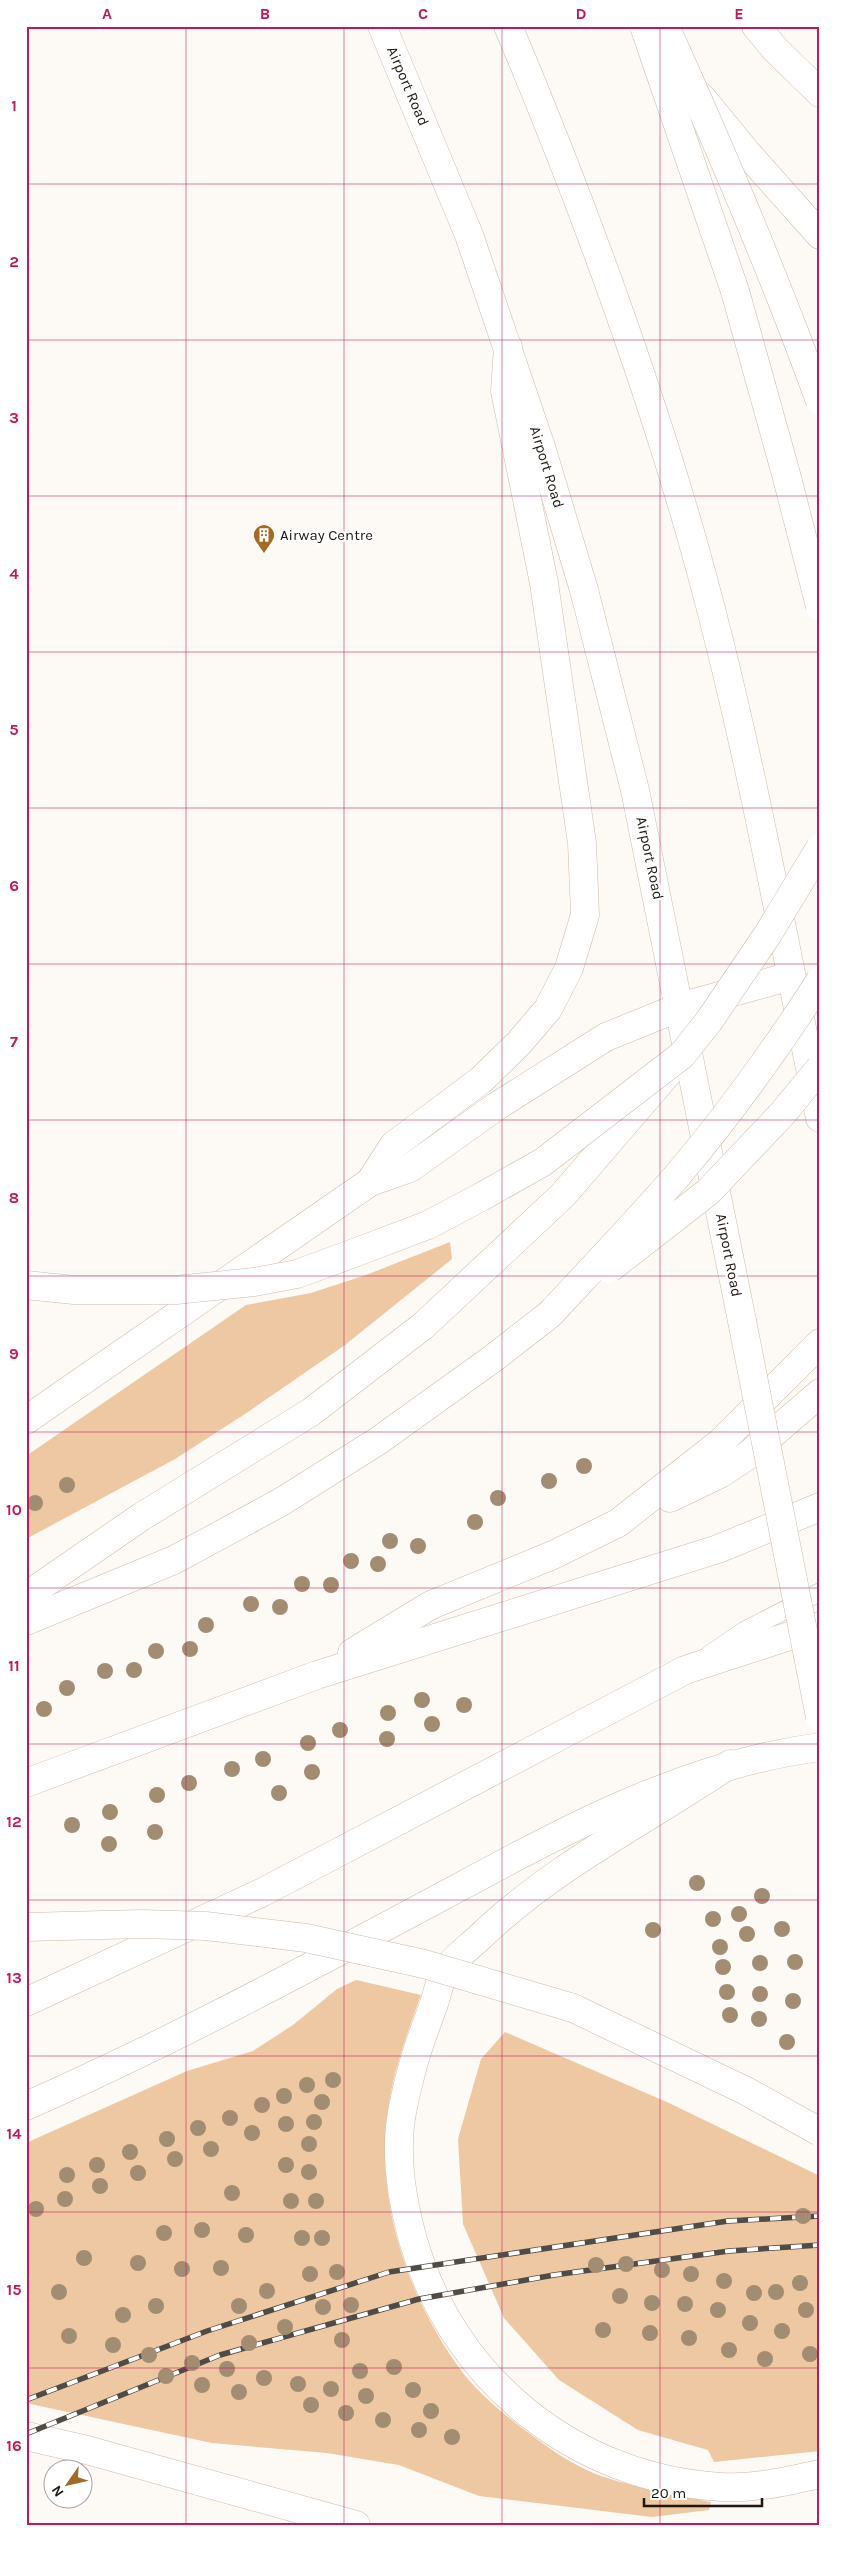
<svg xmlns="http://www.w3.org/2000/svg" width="846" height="2551" font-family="Karla,sans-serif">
	<rect width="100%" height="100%" fill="#fdf9f5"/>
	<!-- green -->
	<g fill="#edc8a2">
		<path d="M450 1242 452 1259 345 1345 248 1412 175 1459 26 1539V1456L246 1305 311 1293 366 1275Z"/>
		<path d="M356 1980 421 1995C408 2031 395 2066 389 2103 373 2197 407 2298 463 2373 481 2396 506 2416 530 2434 551 2450 576 2467 601 2476 636 2488 675 2494 711 2502L709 2510 652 2517 479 2496 399 2465 327 2453 212 2443 26 2403V2143L187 2071 253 2051 293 2025 337 1989Z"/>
		<path d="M505 2032 669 2103 820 2176V2451L714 2462 708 2450 638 2430 559 2380 504 2318 463 2224 458 2139 481 2059Z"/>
	</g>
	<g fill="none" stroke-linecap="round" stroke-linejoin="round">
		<!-- lane casing -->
		<g stroke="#cdbba9" stroke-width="19">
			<path id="lane" d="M709 1655 744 1631 820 1592"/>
		</g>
		<!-- secondary casing -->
		<g stroke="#cdbba9" stroke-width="29">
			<g id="secondary">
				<path d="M382 26 469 235 541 447 584 590 635 790 742 1321"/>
				<path d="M508 26C578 192 640 359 690 532 745 724 780 922 820 1118"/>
				<path d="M756 26 775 49 820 93"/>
				<path d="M730 1764C646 1821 552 1867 479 1938 468 1948 453 1959 445 1971 439 1981 437 1997 432 2009 425 2029 417 2049 412 2069 407 2088 402 2107 400 2126 396 2164 403 2204 413 2240 453 2381 577 2479 722 2487 755 2489 788 2481 820 2474"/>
				<path d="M26 2106C158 2048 284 1981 411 1913 543 1843 669 1767 820 1747"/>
			</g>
		</g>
		<!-- highway casing -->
		<g stroke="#cdbba9" stroke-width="29">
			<g id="highway">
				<path d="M701 97 747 153 820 235"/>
				<path d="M370 1182 394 1145 481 1080 519 1043 548 1009 569 968 585 915 582 843 544 583 505 391 508 347"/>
				<path d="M26 1420 370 1182 410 1168 497 1106 606 1037 680 1007 791 976"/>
				<path d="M670 1498 720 1474 747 1456 820 1393"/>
				<path d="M26 1596 141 1517 311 1412 423 1326 563 1195 667 1074"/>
				<path d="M26 1621 174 1560 281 1502 378 1441 495 1357 550 1314"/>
				<path d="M352 1653 431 1605 553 1555 618 1523 720 1443 820 1343"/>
				<path d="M26 1783 317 1675 718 1549 820 1507"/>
				<path d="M26 2002 263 1892 685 1670 820 1626"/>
				<path d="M26 2436 87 2450 356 2525"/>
			</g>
		</g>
		<!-- lane -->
		<use href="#lane" stroke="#fff" stroke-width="18"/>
		<!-- secondary -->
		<use href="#secondary" stroke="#fff" stroke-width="28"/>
		<!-- highway -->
		<use href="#highway" stroke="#fff" stroke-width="28"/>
		<!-- rail casing -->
		<g stroke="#514b45" stroke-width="5.5">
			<g id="rail">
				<path d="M26 2400 207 2331 389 2272 728 2221 820 2216"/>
				<path d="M26 2434 220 2355 419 2299 554 2275 729 2251 820 2245"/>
			</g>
		</g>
		<!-- rail -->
		<use href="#rail" stroke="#fff" stroke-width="4" stroke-dasharray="11" stroke-linecap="butt"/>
		<!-- secondary-bridge casing -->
		<g stroke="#cdbba9" stroke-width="29" stroke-linecap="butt">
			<g id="secondary-bridge">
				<path d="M644 26 735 291 786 474 820 606"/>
				<path d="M665 26C721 150 774 274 820 401"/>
				<path d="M26 1285 74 1290H176L254 1282 297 1274 354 1253 428 1225 481 1197 543 1162 682 1055 709 1021 768 934 820 848"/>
				<path d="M742 1321 820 1717"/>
			</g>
		</g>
		<!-- highway-bridge casing -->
		<g stroke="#cdbba9" stroke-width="29" stroke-linecap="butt">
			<g id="highway-bridge">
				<path d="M609 1269 708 1192 782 1114 820 1068"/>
				<path d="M550 1314C592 1269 635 1224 676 1177 729 1115 776 1049 820 981"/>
				<path d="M26 1927 142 1924 206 1926 306 1938 424 1964 573 2008 746 2091 820 2132"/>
			</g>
		</g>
		<!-- secondary-bridge -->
		<use href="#secondary-bridge" stroke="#fff" stroke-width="28"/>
		<!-- highway-bridge -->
		<use href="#highway-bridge" stroke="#fff" stroke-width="28"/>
	</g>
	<!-- trees -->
	<g fill="#a28d72">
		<circle cx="584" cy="1466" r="8"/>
		<circle cx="549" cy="1481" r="8"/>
		<circle cx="67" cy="1485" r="8"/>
		<circle cx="498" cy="1498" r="8"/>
		<circle cx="35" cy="1503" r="8"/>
		<circle cx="475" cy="1522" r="8"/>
		<circle cx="390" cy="1541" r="8"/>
		<circle cx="418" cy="1546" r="8"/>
		<circle cx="351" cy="1561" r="8"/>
		<circle cx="378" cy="1564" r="8"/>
		<circle cx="302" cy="1584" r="8"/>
		<circle cx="331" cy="1585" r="8"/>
		<circle cx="251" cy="1604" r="8"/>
		<circle cx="280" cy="1607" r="8"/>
		<circle cx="206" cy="1625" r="8"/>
		<circle cx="190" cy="1649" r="8"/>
		<circle cx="156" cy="1651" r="8"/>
		<circle cx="134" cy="1670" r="8"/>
		<circle cx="105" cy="1671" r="8"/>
		<circle cx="67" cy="1688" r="8"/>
		<circle cx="422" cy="1700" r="8"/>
		<circle cx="464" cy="1705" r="8"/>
		<circle cx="44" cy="1709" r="8"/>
		<circle cx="388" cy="1713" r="8"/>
		<circle cx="432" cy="1724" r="8"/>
		<circle cx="340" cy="1730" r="8"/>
		<circle cx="387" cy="1739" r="8"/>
		<circle cx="308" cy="1743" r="8"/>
		<circle cx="263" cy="1759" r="8"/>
		<circle cx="232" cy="1769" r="8"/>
		<circle cx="312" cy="1772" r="8"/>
		<circle cx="189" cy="1783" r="8"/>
		<circle cx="279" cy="1793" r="8"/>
		<circle cx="157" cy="1795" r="8"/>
		<circle cx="110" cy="1812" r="8"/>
		<circle cx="72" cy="1825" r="8"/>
		<circle cx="155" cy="1832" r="8"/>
		<circle cx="109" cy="1844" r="8"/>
		<circle cx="697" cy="1883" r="8"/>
		<circle cx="762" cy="1896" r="8"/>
		<circle cx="739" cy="1914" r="8"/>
		<circle cx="713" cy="1919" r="8"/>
		<circle cx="782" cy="1929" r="8"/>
		<circle cx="653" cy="1930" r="8"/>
		<circle cx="747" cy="1934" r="8"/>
		<circle cx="720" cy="1947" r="8"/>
		<circle cx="795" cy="1962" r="8"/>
		<circle cx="760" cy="1963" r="8"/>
		<circle cx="723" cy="1967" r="8"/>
		<circle cx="727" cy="1992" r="8"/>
		<circle cx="760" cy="1994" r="8"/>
		<circle cx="793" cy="2001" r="8"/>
		<circle cx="730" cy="2015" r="8"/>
		<circle cx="759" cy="2019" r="8"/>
		<circle cx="787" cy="2042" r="8"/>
		<circle cx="333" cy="2080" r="8"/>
		<circle cx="307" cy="2085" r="8"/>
		<circle cx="284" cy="2096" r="8"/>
		<circle cx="322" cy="2102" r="8"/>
		<circle cx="262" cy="2105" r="8"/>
		<circle cx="230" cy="2118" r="8"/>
		<circle cx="314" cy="2122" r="8"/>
		<circle cx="286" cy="2124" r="8"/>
		<circle cx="198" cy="2128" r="8"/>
		<circle cx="252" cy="2133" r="8"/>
		<circle cx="167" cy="2139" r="8"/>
		<circle cx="309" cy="2144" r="8"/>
		<circle cx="211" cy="2149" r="8"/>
		<circle cx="130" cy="2152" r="8"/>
		<circle cx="175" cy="2159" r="8"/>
		<circle cx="97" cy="2165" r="8"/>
		<circle cx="286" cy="2165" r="8"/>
		<circle cx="309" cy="2172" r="8"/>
		<circle cx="138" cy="2173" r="8"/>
		<circle cx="67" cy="2175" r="8"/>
		<circle cx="100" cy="2186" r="8"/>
		<circle cx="232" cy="2193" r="8"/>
		<circle cx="65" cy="2199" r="8"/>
		<circle cx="291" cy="2201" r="8"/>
		<circle cx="316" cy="2201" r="8"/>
		<circle cx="36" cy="2209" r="8"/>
		<circle cx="803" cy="2216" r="8"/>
		<circle cx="202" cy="2230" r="8"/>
		<circle cx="164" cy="2233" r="8"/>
		<circle cx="246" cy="2235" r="8"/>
		<circle cx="302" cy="2238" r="8"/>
		<circle cx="322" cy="2238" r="8"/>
		<circle cx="84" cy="2258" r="8"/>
		<circle cx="138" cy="2263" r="8"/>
		<circle cx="626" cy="2264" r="8"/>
		<circle cx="596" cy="2265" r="8"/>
		<circle cx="221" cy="2268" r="8"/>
		<circle cx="182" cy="2269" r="8"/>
		<circle cx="662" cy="2270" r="8"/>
		<circle cx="337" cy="2272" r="8"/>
		<circle cx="310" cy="2274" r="8"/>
		<circle cx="691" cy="2274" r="8"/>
		<circle cx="724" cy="2281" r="8"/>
		<circle cx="800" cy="2283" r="8"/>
		<circle cx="267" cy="2291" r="8"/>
		<circle cx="59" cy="2292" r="8"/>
		<circle cx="776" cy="2292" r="8"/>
		<circle cx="754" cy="2293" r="8"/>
		<circle cx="620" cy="2296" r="8"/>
		<circle cx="652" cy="2303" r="8"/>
		<circle cx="685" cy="2304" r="8"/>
		<circle cx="351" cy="2305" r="8"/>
		<circle cx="156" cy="2306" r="8"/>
		<circle cx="239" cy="2306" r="8"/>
		<circle cx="323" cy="2307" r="8"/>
		<circle cx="718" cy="2310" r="8"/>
		<circle cx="806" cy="2310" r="8"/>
		<circle cx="123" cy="2315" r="8"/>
		<circle cx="750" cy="2323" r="8"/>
		<circle cx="285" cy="2327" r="8"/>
		<circle cx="603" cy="2330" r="8"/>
		<circle cx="782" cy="2331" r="8"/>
		<circle cx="650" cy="2333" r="8"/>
		<circle cx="69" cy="2336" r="8"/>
		<circle cx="689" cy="2338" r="8"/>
		<circle cx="342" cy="2340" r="8"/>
		<circle cx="249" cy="2343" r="8"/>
		<circle cx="113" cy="2345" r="8"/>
		<circle cx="729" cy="2350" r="8"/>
		<circle cx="810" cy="2354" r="8"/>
		<circle cx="149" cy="2355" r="8"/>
		<circle cx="765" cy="2359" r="8"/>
		<circle cx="192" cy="2363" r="8"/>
		<circle cx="394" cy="2367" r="8"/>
		<circle cx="227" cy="2369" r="8"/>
		<circle cx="360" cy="2371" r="8"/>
		<circle cx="166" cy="2376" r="8"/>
		<circle cx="264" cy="2378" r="8"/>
		<circle cx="298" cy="2384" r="8"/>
		<circle cx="202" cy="2385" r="8"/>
		<circle cx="331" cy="2389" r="8"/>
		<circle cx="413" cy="2390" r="8"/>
		<circle cx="239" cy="2392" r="8"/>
		<circle cx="366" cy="2396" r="8"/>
		<circle cx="311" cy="2405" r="8"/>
		<circle cx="431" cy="2411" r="8"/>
		<circle cx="346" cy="2413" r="8"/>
		<circle cx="383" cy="2420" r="8"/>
		<circle cx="419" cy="2430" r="8"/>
		<circle cx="452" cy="2437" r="8"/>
	</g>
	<!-- grid -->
	<path fill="none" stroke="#c2185b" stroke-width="1" stroke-opacity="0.55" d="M186 26V2525M344 26V2525M502 26V2525M660 26V2525M26 184H820M26 340H820M26 496H820M26 652H820M26 808H820M26 964H820M26 1120H820M26 1276H820M26 1432H820M26 1588H820M26 1744H820M26 1900H820M26 2056H820M26 2212H820M26 2368H820"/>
	<!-- icons -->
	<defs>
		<g id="building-pin" transform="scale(1.125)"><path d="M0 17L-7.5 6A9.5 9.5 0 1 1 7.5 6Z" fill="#a36b27" stroke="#fff"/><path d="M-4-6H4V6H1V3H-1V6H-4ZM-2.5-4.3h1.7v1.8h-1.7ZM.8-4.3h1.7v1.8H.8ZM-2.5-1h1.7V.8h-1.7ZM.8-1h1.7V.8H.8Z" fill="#fff"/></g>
	</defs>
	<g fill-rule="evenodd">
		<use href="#building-pin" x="264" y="535"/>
	</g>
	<g text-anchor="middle" stroke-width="5" stroke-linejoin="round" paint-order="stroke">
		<!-- street labels -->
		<g font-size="15" fill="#1e1711" stroke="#fff">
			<text transform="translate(408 86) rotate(67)" y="5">Airport Road</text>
			<text transform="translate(547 467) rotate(73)" y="5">Airport Road</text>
			<text transform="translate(650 858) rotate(78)" y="5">Airport Road</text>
			<text transform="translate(729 1255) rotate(79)" y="5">Airport Road</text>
		</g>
		<!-- poi labels -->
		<g font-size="15" fill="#1e1711" stroke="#fff" text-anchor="start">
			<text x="280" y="540">Airway Centre</text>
		</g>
	</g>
	<!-- border -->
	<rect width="846" height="2551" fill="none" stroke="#ffffff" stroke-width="55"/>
	<!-- north arrow -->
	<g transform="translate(68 2484) rotate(236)"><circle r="24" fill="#ffffff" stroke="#a5a2a0"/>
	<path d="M0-4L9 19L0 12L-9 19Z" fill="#a36b27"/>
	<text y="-8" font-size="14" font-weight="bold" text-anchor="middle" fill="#1e1711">N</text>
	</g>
	<!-- scale -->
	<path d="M644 2498v8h118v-8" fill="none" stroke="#1e1711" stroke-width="2.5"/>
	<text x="651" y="2498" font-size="15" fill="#1e1711" stroke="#ffffff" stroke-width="4" paint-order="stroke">20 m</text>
	<rect x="28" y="28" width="790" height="2496" fill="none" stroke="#c2185b" stroke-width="2"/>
	<g font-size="16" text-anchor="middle" font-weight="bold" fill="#c2185b">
		<text x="107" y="19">A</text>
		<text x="265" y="19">B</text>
		<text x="423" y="19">C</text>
		<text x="581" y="19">D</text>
		<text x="739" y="19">E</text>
		<text x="14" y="111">1</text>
		<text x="14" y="267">2</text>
		<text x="14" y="423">3</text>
		<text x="14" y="579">4</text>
		<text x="14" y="735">5</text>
		<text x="14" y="891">6</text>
		<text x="14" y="1047">7</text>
		<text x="14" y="1203">8</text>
		<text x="14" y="1359">9</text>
		<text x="14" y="1515">10</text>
		<text x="14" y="1671">11</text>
		<text x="14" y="1827">12</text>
		<text x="14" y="1983">13</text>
		<text x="14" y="2139">14</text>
		<text x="14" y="2295">15</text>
		<text x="14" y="2451">16</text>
	</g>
</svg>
